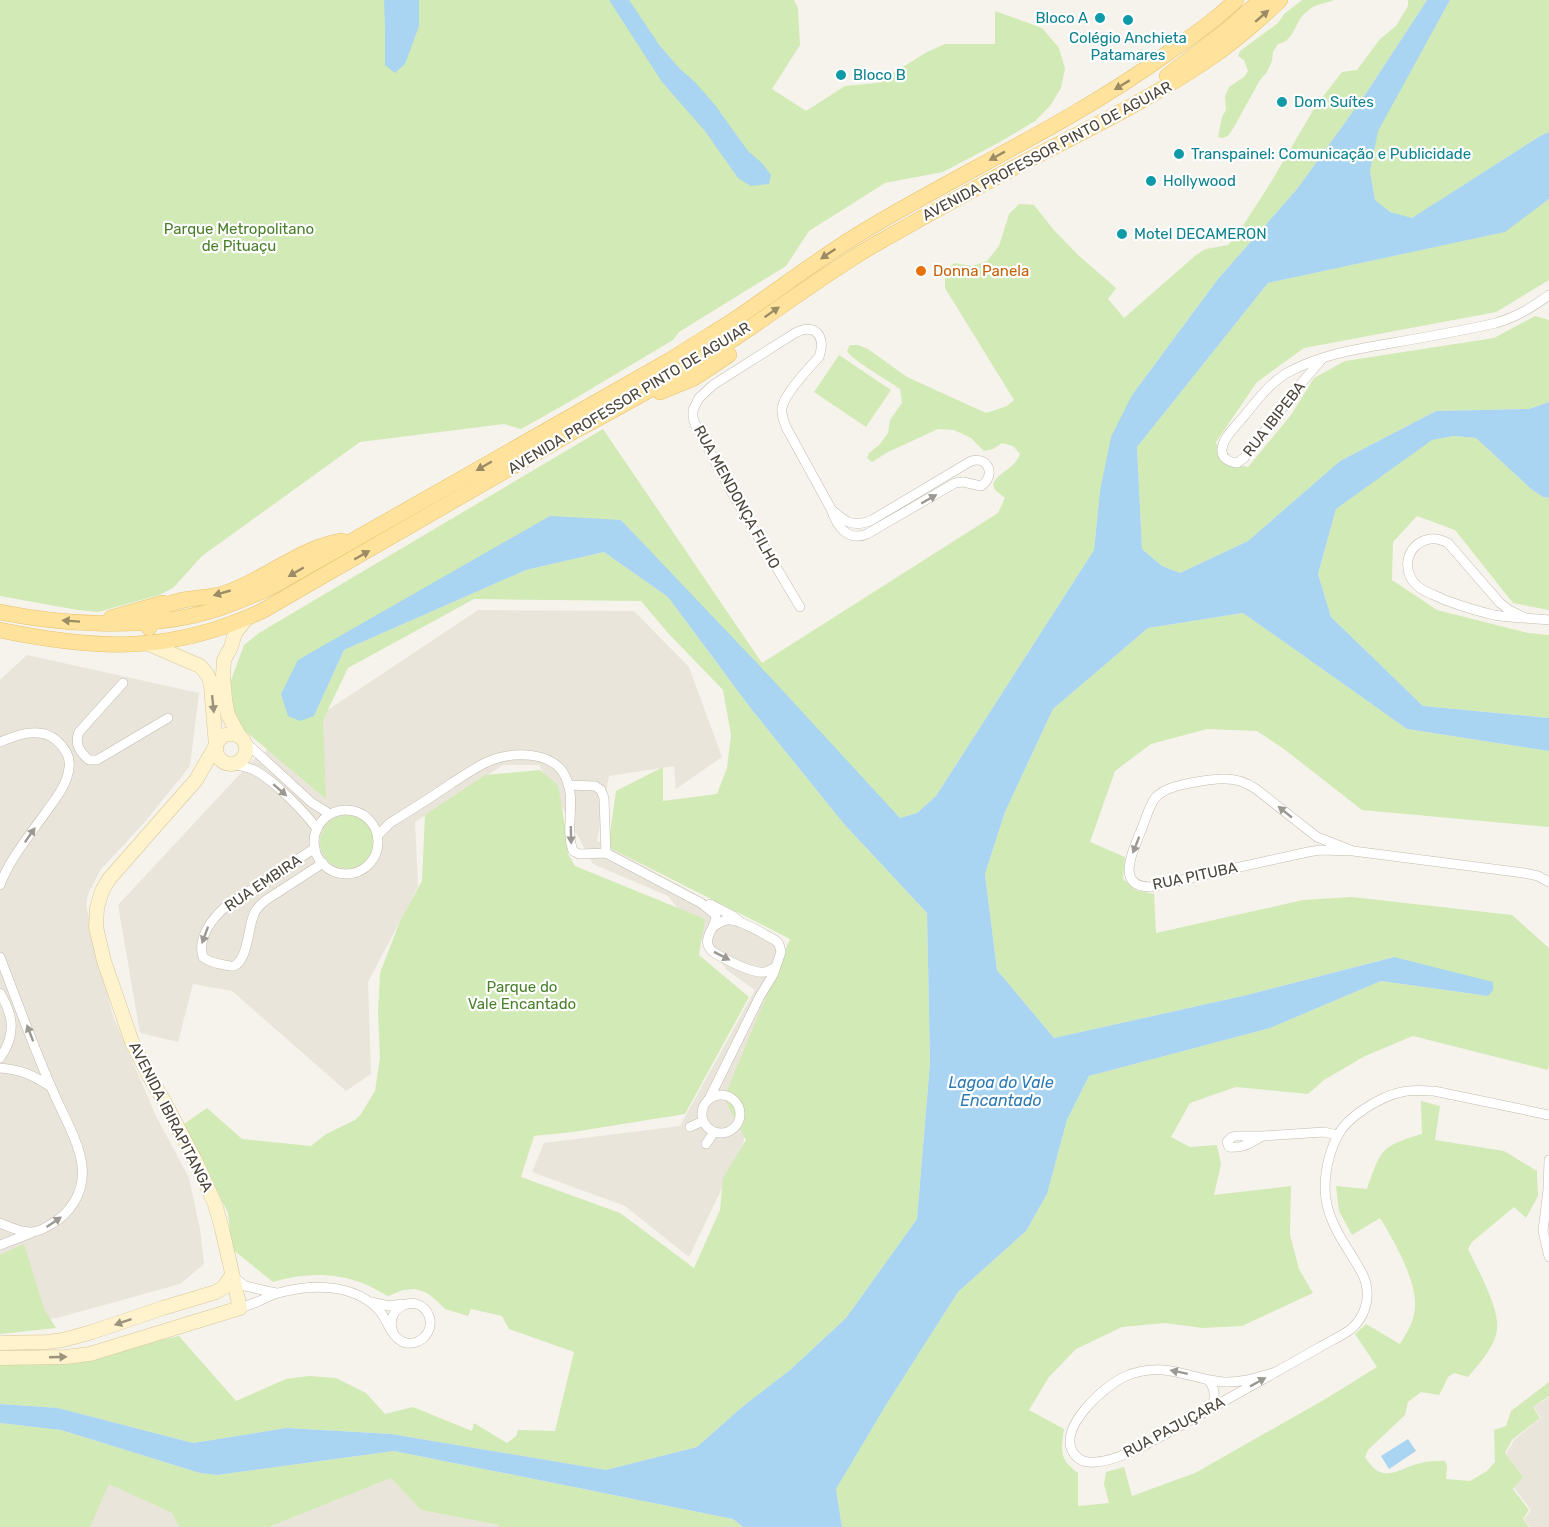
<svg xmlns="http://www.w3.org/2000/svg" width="1549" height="1527" font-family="Rubik,sans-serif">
	<rect width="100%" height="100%" fill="#f6f3ec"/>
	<!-- residential -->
	<g fill="#eae5da">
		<path d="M478 610 634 611 689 667 722 757 676 789 674 766 609 776 597 841 783 941 743 1144 689 1257 625 1206 532 1172 544 1143 680 1126 755 990 727 970 668 896 593 864 539 765H503L415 822 418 887 368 982 371 1074 346 1091 232 991 193 984 178 1042 140 1033 118 905 254 759Z"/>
		<path d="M27 655 199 693 190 766 144 823 101 869 88 894 86 906 113 1016 156 1116 189 1178 200 1229 204 1264 180 1284 57 1318 0 1324V680Z"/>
		<path d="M1549 1397V1527H1530L1524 1519 1531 1510 1514 1488 1523 1477 1506 1454 1514 1440 1541 1418 1534 1407Z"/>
		<path d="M74 1467 172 1513 179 1527H0Z"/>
		<path d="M391 1478 421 1510 509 1527H269Z"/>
	</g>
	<!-- green -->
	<g fill="#d2eab5">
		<path d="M0 0H794L798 8 800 45 772 89 806 111 845 86 877 83 927 52 945 44H995V11L1042 28 1059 48 1065 69 1061 88 1050 106 1035 121 1000 142 943 172 885 183 809 231 786 266 679 332 673 340 569 402 521 429 504 424 360 442 202 556 173 588 159 595 98 612 78 610 0 596Z"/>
		<path d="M1302 0H1334C1327 3 1317 4 1311 8 1308 11 1302 15 1300 19 1294 29 1291 42 1278 44L1273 52 1272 61 1267 72 1260 80 1234 127 1228 136 1222 138 1218 137 1222 117 1226 110 1225 96 1229 87 1244 77 1248 71 1244 60 1238 56 1240 51 1278 23 1284 14Z"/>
		<path d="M1408 0H1427L1367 92 1297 189 1218 279 1132 395 1100 491 1094 550 936 796 917 813 900 818 621 520 298 660 314 716 344 650 526 570 604 552 668 597 752 710 844 824 927 913 930 1063 917 1219 846 1318 790 1370 742 1407 697 1447 606 1470 391 1434 287 1428 193 1443 58 1408 0 1404V1362L104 1353 179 1336 236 1401 286 1379 309 1376 336 1378 366 1393 385 1414 413 1407 472 1431 474 1423 507 1443 516 1436 518 1430 555 1431 574 1352 509 1329 502 1316 471 1309 468 1316 445 1309 437 1301 427 1293 415 1289 403 1290 388 1296C380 1292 371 1286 362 1283 334 1272 302 1273 273 1282L232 1249 228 1213 184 1124 207 1108 242 1139 311 1146 326 1134 355 1120 361 1114 375 1091 380 1058 378 1011 380 973 400 921 422 881 425 815 485 775 540 770 558 785 565 826 568 854 575 866 705 919 699 955 749 997 685 1114 573 1132 534 1136 521 1177 620 1213 694 1268 720 1210 723 1178 746 1140 724 1098 790 939 608 847 616 791 663 767V801L717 794 727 768 731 735 723 690 668 633 641 601 474 599 348 668 323 720 326 799 245 731 234 718 230 683 244 645 259 633 603 429 762 663 998 513 1005 498 995 490 993 484C999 471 1015 469 1020 454L1013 446 1002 443 993 449 984 451 971 438 954 430 938 429 888 452 872 462 867 458 869 453 879 445 888 433 890 420 902 403 900 389C888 380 853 361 847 351L850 345H858L868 349 907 377 986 413 1007 406 1014 400 945 288V271L954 263 972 266 987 261 999 246 1009 214 1019 204 1034 205 1053 229 1078 255 1116 288 1108 299 1124 318 1196 255 1206 249 1228 245 1239 232 1271 182 1315 107 1342 72 1357 70 1380 39 1396 26 1408 6Z"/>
		<path d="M1450 0H1549V132L1540 136 1411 219 1390 212 1375 200 1370 171 1377 131Z"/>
		<path d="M1549 199V280L1496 312 1304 348 1257 382 1216 442 1222 462 1248 467 1291 415 1314 378 1345 361 1494 338 1535 316 1549 320V402L1529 409 1436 411 1340 461 1248 541 1180 573 1162 566 1142 549 1137 447 1268 283 1504 232Z"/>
		<path d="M839 355 891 390 866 427 814 392Z"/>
		<path d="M1454 436 1476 438 1531 489 1543 497 1549 498V610L1513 603 1455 530 1417 516 1393 542 1392 580 1437 610 1528 633 1549 635V718L1423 706 1331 617 1318 574 1336 509 1431 440Z"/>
		<path d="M1243 613 1407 729 1549 751V827L1362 810 1284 749 1257 731 1207 729 1151 744 1115 771 1090 842 1125 857 1123 879 1135 890 1154 894 1156 933 1303 900 1352 897 1512 915 1549 948V1064L1548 1070 1413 1036 1365 1056 1324 1080 1308 1094 1236 1087 1190 1103 1171 1137 1190 1147 1217 1145 1221 1164 1214 1195 1291 1186 1290 1235 1299 1269 1313 1293 1242 1326 1202 1328 1165 1323 1122 1327 1076 1349 1049 1377 1029 1410 1064 1429C1061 1451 1059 1459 1078 1473V1506L1109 1503 1104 1484 1106 1472 1124 1467 1132 1496 1195 1473 1327 1398 1377 1367 1355 1334 1366 1324 1400 1344C1406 1334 1412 1325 1414 1314 1421 1287 1394 1241 1380 1218L1352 1235 1339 1211 1336 1186 1367 1189C1381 1150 1380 1146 1422 1134L1421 1101 1440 1106 1435 1140 1504 1151 1537 1171 1538 1196 1526 1218 1514 1207 1472 1242 1468 1249C1477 1268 1500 1309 1497 1329 1495 1347 1479 1364 1468 1377L1454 1373 1448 1377 1443 1388 1439 1395 1421 1392 1408 1402 1405 1415 1368 1450 1365 1457C1383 1486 1397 1469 1420 1463 1428 1461 1437 1461 1445 1461L1447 1466 1446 1479 1470 1481 1487 1471 1495 1462 1494 1430 1506 1426 1511 1411 1549 1382V1396L1533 1407 1540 1418 1512 1440 1505 1453 1523 1477 1513 1489 1529 1510 1523 1519 1529 1527H842L836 1489 886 1405 958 1292 1026 1231 1047 1194 1067 1120 1089 1076 1270 1028 1381 981 1488 996 1393 957 1247 995 1054 1038 997 970 985 874 1005 812 1053 709 1148 628Z"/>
		<circle cx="347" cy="842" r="27"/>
		<path d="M24 1244 44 1309 56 1328 0 1334V1255Z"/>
		<path d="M0 1423 61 1430 200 1473 217 1475 394 1451 733 1519 743 1527H499V1525L421 1510 391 1478 269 1527H179L172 1513 109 1484 90 1527H0Z"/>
	</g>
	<!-- water -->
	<g fill="#a9d4f2">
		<path d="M384 0H419V26L405 64 395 73 385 65V27Z"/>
		<path d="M609 0H629L660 46 680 69 695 82 715 105 748 151 762 163 771 175 769 184 751 186 738 178 705 131 662 82Z"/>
		<path d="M1427 0H1450L1378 131 1370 171 1375 200 1390 212 1412 218 1540 136 1549 132V199L1505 232 1268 283 1137 447 1142 549 1162 566 1180 573 1248 541 1340 461 1436 411 1529 409 1549 402V498L1543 497 1531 489 1476 438 1454 436 1432 440 1336 509 1318 574 1331 617 1423 706 1549 718V751L1407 729 1243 613 1148 628 1053 709 1005 812 985 874 997 970 1054 1038 1247 995 1394 957 1493 982V990L1488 996 1381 981 1270 1028 1089 1076 1067 1120 1047 1194 1026 1231 958 1292 886 1405 836 1489 842 1527H743L733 1519 394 1451 217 1475 200 1473 61 1430 0 1423V1404L58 1408 193 1443 287 1428 391 1434 606 1470 697 1447 742 1407 790 1370 846 1318 917 1219 930 1063 927 913 844 824 752 710 668 597 604 552 526 570 344 650 314 716 300 721 288 716 281 694 298 660 550 516 621 520 772 679 900 818 917 813 936 796 1094 550 1100 491 1111 437 1132 395 1218 279 1297 189 1367 92Z"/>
		<path d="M1408 1439 1416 1451 1389 1469 1381 1456Z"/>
	</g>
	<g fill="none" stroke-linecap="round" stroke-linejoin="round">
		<!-- minor casing -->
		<g stroke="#c2bbae" stroke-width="10">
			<g id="minor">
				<path d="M1322 359 1299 386 1244 458 1237 463C1229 462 1221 458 1222 449 1223 437 1238 424 1245 415 1257 400 1270 383 1287 373 1319 355 1356 349 1392 343 1427 337 1461 331 1496 323 1517 317 1531 308 1549 295"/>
				<path d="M800 607 732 493 695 424 693 417V410L699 398 713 385 795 333C816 322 826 337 819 357 809 368 784 394 782 408 781 415 784 421 786 427L831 509C837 526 847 542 867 534L955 483 963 482 981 486C996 476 989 456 971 461L872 520C853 528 845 522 831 509"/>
				<path d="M1524 617 1509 610 1500 603 1448 543C1442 540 1436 538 1430 539 1405 543 1400 574 1420 588 1427 593 1437 596 1445 600 1461 606 1477 611 1494 615 1512 618 1531 618 1549 620"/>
				<path d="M123 683 79 732C74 744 80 752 89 760H97L168 718"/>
				<path d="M242 739 312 803 330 814"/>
				<path d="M0 742C17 735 40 726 56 740 64 747 71 756 69 768 67 785 56 798 46 812 30 835 10 858 0 885"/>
				<path d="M233 764C240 766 249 767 256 771 274 781 305 812 317 829"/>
				<path d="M568 785 595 786 601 790 604 798 606 853"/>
				<circle cx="346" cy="842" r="32"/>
				<path d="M378 835 390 823C411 810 432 797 452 783 465 775 478 765 492 760 513 752 551 751 564 774 578 798 564 827 573 851L579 854 606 853 701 903 716 915C716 930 699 939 713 952 725 959 752 974 765 972 768 971 772 969 774 968"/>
				<path d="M315 848 225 907C212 919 197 938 203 957 209 962 214 963 220 964 225 965 230 967 234 966 248 960 248 927 254 914 256 908 261 904 266 900L323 863"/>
				<path d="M1353 851 1317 837 1256 789C1247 783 1237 779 1226 779 1214 778 1182 784 1171 788 1165 790 1159 794 1155 798 1148 808 1145 822 1140 833 1133 851 1115 886 1150 887L1308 852 1320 850 1353 851 1524 873 1538 876 1549 882"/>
				<path d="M710 904 733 916 739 921"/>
				<path d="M0 957C17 1001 33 1046 52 1089 61 1111 80 1143 82 1166 85 1192 70 1215 48 1226 43 1229 36 1232 31 1232 20 1232 9 1227 0 1223"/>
				<path d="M0 993C14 1016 16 1035 0 1058"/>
				<path d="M0 1068C22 1070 33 1075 51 1087"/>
				<circle cx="721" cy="1114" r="19"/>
				<path d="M709 1099 760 996 773 975 781 952 779 944 775 940C763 934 739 918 726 920 721 921 717 924 713 927"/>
				<path d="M690 1127 703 1121"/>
				<path d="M1263 1136C1251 1142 1243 1149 1229 1147L1227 1142 1232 1137 1236 1136H1263L1324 1132 1337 1135"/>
				<path d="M706 1144 714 1132"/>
				<path d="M1549 1160 1548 1189 1543 1231 1549 1257"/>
				<path d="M0 1245 31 1233"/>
				<path d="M234 1277 245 1286 276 1293"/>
				<path d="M371 1302 389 1306 402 1304"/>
				<path d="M240 1308C246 1306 252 1304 257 1302 264 1299 271 1295 278 1293 311 1284 352 1283 378 1309 387 1318 390 1336 403 1342 418 1348 435 1332 429 1316 420 1292 383 1305 393 1333"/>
				<path d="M1276 1372C1259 1377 1242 1383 1224 1382 1188 1379 1164 1360 1126 1376 1105 1385 1054 1430 1075 1455 1080 1461 1087 1463 1095 1462 1120 1461 1156 1439 1178 1427 1208 1410 1238 1393 1269 1376 1286 1366 1303 1357 1320 1347 1330 1341 1342 1336 1351 1329 1364 1318 1370 1300 1366 1284 1364 1274 1357 1265 1352 1256 1343 1242 1334 1228 1329 1212 1321 1188 1326 1159 1337 1137 1346 1117 1381 1096 1402 1092 1413 1089 1424 1091 1434 1091L1549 1115"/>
				<path d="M1208 1380C1216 1389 1215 1397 1212 1408"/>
			</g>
		</g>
		<!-- secondary casing -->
		<g stroke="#d6c79b" stroke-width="15">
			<g id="secondary">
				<path d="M149 644 200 666C206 672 210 677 211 686L216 746"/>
				<circle cx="231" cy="749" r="15"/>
				<path d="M240 737 228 715 225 699 223 675 224 660 231 647 235 633 247 618"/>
				<path d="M0 1343 47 1342 63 1340 92 1332 163 1308 216 1292 224 1287 232 1275"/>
				<path d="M0 1358 65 1357 90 1354 240 1308 222 1229 215 1204 195 1160 165 1103 147 1072 132 1042 104 961 96 927 97 908 102 891 109 879 196 780 215 747"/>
			</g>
		</g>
		<!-- primary casing -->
		<g stroke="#e6c16a" stroke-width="16">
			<g id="primary">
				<path d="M1167 76 1227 30 1261 0"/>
				<path d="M660 392 694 378 729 355"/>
				<path d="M0 612C60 624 136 629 196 615 223 609 248 598 273 586L672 359C693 345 716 332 737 318 781 288 823 255 869 228 968 169 1074 121 1168 53 1192 36 1216 20 1236 0"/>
				<path d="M111 618 163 603"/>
				<path d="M149 628C151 618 154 611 164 606 182 597 203 599 223 594 264 581 298 548 342 541"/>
				<path d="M0 630C97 650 170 654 262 611L569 434C625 404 684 372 738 336 786 304 831 269 881 241 932 212 984 183 1036 156 1094 126 1153 97 1206 61 1233 43 1257 22 1280 0"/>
			</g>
		</g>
		<!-- minor -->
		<use href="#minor" stroke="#fff" stroke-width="9"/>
		<!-- secondary -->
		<use href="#secondary" stroke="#fff3cd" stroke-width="14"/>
		<!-- primary -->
		<use href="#primary" stroke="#ffe39c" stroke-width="15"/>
	</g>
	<!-- one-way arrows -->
	<defs><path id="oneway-solid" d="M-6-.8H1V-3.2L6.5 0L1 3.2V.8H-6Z" transform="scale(1.5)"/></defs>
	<g fill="#9c8c66">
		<use href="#oneway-solid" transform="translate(1262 16) rotate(-41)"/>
		<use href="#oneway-solid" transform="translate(1122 85) rotate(149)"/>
		<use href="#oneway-solid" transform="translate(997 156) rotate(151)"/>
		<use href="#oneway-solid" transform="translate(828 254) rotate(146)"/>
		<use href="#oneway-solid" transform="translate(772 312) rotate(-35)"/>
		<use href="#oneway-solid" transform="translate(484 466) rotate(150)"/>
		<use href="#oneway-solid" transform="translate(362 555) rotate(-30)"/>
		<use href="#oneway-solid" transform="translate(296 572) rotate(150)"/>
		<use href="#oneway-solid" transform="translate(222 593) rotate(164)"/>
		<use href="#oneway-solid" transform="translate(71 621) rotate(-176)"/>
	</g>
	<g fill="#9c9892">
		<use href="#oneway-solid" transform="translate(929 499) rotate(-30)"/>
		<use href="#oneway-solid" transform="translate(280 790) rotate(41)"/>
		<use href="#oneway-solid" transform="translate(1285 812) rotate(-141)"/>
		<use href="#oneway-solid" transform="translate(30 835) rotate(-55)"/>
		<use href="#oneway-solid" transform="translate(571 835) rotate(89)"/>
		<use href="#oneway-solid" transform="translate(1136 845) rotate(111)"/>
		<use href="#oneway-solid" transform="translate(205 935) rotate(110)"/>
		<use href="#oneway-solid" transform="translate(722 956) rotate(27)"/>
		<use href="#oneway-solid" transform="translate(30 1033) rotate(-111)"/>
		<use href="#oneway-solid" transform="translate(54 1222) rotate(-34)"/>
		<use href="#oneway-solid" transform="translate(1179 1372) rotate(-168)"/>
		<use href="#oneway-solid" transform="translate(1258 1382) rotate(-29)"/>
	</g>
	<g fill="#9c937c">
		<use href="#oneway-solid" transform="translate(213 704) rotate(84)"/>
		<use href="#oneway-solid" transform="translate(123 1322) rotate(161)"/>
		<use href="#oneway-solid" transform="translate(58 1357) rotate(-2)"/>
	</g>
	<!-- markers -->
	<g fill="#0f9aa8" stroke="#fff" stroke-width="2">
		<circle cx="1100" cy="18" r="6"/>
		<circle cx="1128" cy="20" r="6"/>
		<circle cx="841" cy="75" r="6"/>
		<circle cx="1282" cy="102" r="6"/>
		<circle cx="1179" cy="154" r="6"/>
		<circle cx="1151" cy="181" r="6"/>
		<circle cx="1122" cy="234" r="6"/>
	</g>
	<circle fill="#e8710a" stroke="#fff" stroke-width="2" cx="921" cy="271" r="6"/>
	<g text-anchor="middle" stroke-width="4.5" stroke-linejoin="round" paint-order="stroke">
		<!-- culture labels -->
		<g font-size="15" fill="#0d838f" stroke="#fff" text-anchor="start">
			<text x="1088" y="23" text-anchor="end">Bloco A</text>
			<text x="1128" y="43" text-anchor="middle">Colégio Anchieta<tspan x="1128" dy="17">Patamares</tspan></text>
			<text x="853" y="80">Bloco B</text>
			<text x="1294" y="107">Dom Suítes</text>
			<text x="1191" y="159">Transpainel: Comunicação e Publicidade</text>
			<text x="1163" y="186">Hollywood</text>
			<text x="1134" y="239">Motel DECAMERON</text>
		</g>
		<!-- street labels -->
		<g font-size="15" fill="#4b4439" stroke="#fff">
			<text transform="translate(1047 151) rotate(-28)" y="5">AVENIDA PROFESSOR PINTO DE AGUIAR</text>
			<text transform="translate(629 398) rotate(-31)" y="5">AVENIDA PROFESSOR PINTO DE AGUIAR</text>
			<text transform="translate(1274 419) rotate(-52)" y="5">RUA IBIPEBA</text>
			<text transform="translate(737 497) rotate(61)" y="5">RUA MENDONÇA FILHO</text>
			<text transform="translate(1195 876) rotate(-12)" y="5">RUA PITUBA</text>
			<text transform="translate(263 883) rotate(-34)" y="5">RUA EMBIRA</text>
			<text transform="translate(171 1117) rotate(63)" y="5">AVENIDA IBIRAPITANGA</text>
			<text transform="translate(1174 1427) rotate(-28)" y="5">RUA PAJUÇARA</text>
		</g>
		<!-- park labels -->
		<g font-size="15" fill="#4a7f2a" stroke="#fff">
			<text x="239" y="234">Parque Metropolitano<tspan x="239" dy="17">de Pituaçu</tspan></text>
			<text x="522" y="992">Parque do<tspan x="522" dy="17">Vale Encantado</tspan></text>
		</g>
		<!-- food labels -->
		<g font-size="15" fill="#c56008" stroke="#fff" text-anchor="start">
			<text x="933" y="276">Donna Panela</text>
		</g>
		<!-- water labels -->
		<g font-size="16" font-style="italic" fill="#2e7ab2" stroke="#fff">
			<text x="1001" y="1088">Lagoa do Vale<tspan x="1001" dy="18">Encantado</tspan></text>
		</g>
	</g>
</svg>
